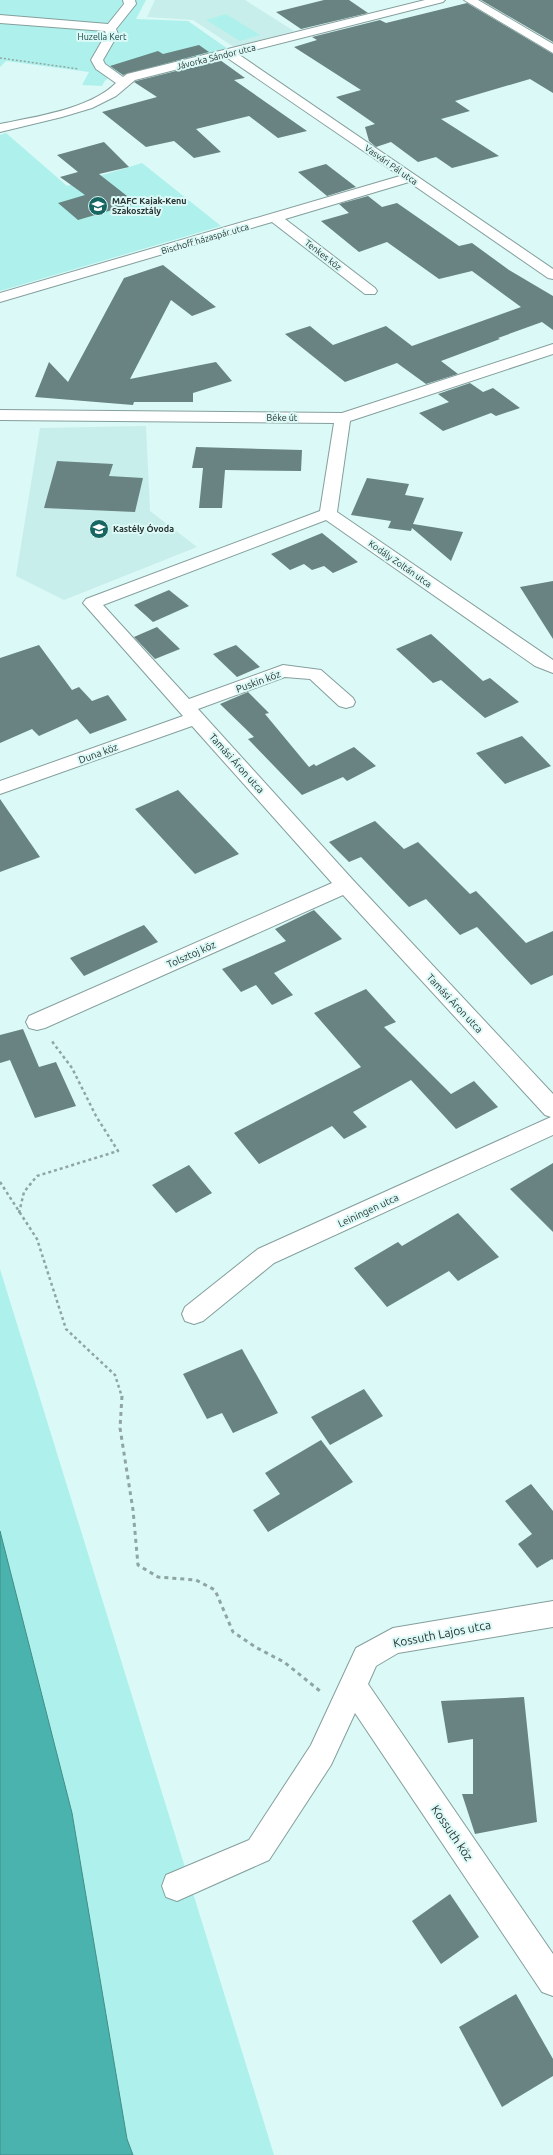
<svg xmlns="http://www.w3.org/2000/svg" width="553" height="2155" font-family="Ubuntu,sans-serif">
	<rect width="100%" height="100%" fill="#dbf9f6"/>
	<!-- built -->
	<g fill="#c7eeeb">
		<path d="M155 0H245L294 31 234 47 193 20 147 17Z"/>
		<path d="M146 426 150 511 197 547 64 600 16 576 40 428Z"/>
	</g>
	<!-- green -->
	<g fill="#aef1ec">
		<path d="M0 0H146L136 19 188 21 228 49 126 75C116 71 106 77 102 86L82 85 89 72 6 61 0 67Z"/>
		<path d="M226 14 260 35 240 41 206 20Z"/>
		<path d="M6 133 67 186 142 163 221 226 0 291V135Z"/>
		<path d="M0 1269 274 2155H133L127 2139 72 1813 0 1531Z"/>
	</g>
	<!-- water -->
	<path fill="#4bb3ad" stroke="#418d88" d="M0 1531 72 1813 127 2139 133 2155H0Z"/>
	<!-- building -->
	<g fill="#688381">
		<path d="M324 0H349L368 13 301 29 276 12Z"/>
		<path d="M481 0H553V42Z"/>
		<path d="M467 3 553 54V93L530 79 455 101 470 111 441 119 499 156 452 168 436 157 418 162 391 142 376 147 369 141 365 127 375 124 336 97 361 90 294 47 317 40 312 37 380 20 386 23Z"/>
		<path d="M199 45 209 52 123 75 110 66 158 51 163 54Z"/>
		<path d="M220 60 245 78 234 80 307 131 278 138 249 116 196 129 221 152 194 158 174 141 146 147 102 112 157 97 134 82 136 81Z"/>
		<path d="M104 142 129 167 99 174 136 203 78 220 58 203 85 195 60 177 78 172 57 155Z"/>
		<path d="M326 164 356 187 327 196 298 172Z"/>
		<path d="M368 196 382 207 397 203 459 246 472 243 509 270 553 296V330L542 322 498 338 500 339 441 361 458 374 426 384 397 363 345 382 285 334 310 326 333 345 386 326 412 346 521 307 472 271 439 279 387 242 359 252 321 221 349 213 339 204Z"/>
		<path d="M163 265 216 307 192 316 171 300 130 379 216 362 232 381 193 393V402H134L133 405 35 397 49 362 68 382 124 278Z"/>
		<path d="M470 383 483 392 493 388 520 408 496 416 491 413 443 431 419 413 449 402 438 394Z"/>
		<path d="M196 447 302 450 301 471 225 470 222 508H199L203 468H192Z"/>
		<path d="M57 461 113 464 109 476 143 478 135 512 44 508Z"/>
		<path d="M367 478 409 484 405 495 424 498 413 524 463 532 451 561 412 528 411 531 388 528 391 521 351 515Z"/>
		<path d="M322 533 358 562 333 573 324 566 312 570 304 564 290 570 271 554Z"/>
		<path d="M553 581V639L520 587Z"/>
		<path d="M169 590 189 606 153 622 134 605Z"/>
		<path d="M157 627 180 649 155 659 134 637Z"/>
		<path d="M431 634 483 681 490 678 519 702 485 718 441 680 433 683 396 649Z"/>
		<path d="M39 645 72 690 79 687 92 701 108 695 127 720 90 734 77 719 39 736 32 729 0 743V658Z"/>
		<path d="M236 645 260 667 237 677 213 654Z"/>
		<path d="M248 692 269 713 265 714 309 767 314 764 316 766 354 747 376 766 347 781 343 777 302 795 248 739 254 737 220 704Z"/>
		<path d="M522 736 551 766 505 784 476 753Z"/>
		<path d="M178 790 239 854 195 874 135 809Z"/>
		<path d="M0 799 40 857 0 872Z"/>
		<path d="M375 821 404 849 418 842 470 894 476 891 526 943 553 931V975L531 985 477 927 460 935 426 899 409 907 361 857 349 862 329 842Z"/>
		<path d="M314 910 342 939 274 973 293 995 272 1005 256 985 241 992 222 969 286 941 275 929Z"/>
		<path d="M144 925 158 942 84 976 70 958Z"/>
		<path d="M366 989 396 1022 384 1027 451 1094 474 1081 498 1107 456 1129 411 1080 353 1112 367 1127 344 1139 332 1126 259 1164 234 1133 361 1067 314 1013Z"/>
		<path d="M23 1029 39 1067 56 1062 76 1106 35 1118 10 1060 0 1063V1035Z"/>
		<path d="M553 1163V1232L510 1189Z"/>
		<path d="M189 1165 212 1193 176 1213 152 1185Z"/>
		<path d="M458 1213 499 1257 458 1281 449 1271 387 1307 354 1268 398 1242 402 1246Z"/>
		<path d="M242 1349 278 1413 233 1433 222 1413 207 1419 183 1374Z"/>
		<path d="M364 1389 383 1416 330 1445 311 1417Z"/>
		<path d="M321 1440 353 1482 268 1532 253 1510 280 1494 265 1473Z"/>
		<path d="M531 1484 553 1511V1560L552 1559 537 1568 518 1544 532 1534 505 1501Z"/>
		<path d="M524 1697 537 1822 475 1834 462 1794H473V1739L448 1743 441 1701Z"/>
		<path d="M450 1894 479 1937 441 1964 412 1921Z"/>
		<path d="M516 1994 553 2059V2076L502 2107 459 2027Z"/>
	</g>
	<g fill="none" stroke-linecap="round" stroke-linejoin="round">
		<!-- minor casing -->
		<g stroke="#849f9d" stroke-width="2">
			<g id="minor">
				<path d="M123 0H135L136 4 116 29 118 34 103 60 105 64 123 77 127 74 425 0H445L443 2 238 54 553 269V279L548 278 409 182 285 219 375 288 377 291 375 294H365L272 222 0 302V293L400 176 226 57 135 80 116 96 92 108 62 117 0 132V124C35 117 90 109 116 83L96 69 91 60 106 34 105 31 0 23V15L108 24 124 4Z"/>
				<path d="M464 0H478L553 44V53Z"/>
				<path d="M553 344V354L350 421 337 512 553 660V673L535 666 326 520 103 605 189 699 283 665 321 670 353 698 355 702 353 706 346 708 339 706 310 679 285 677 198 709 353 880 553 1094V1135L274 1263 203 1321 194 1324 185 1321 182 1314 185 1307 258 1249 551 1117 545 1115 343 895 45 1028 37 1030 29 1028 26 1022 29 1016 332 883 192 726 0 794V781L183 716 83 603 86 599 320 511 334 423 0 420V410L342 413Z"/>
				<path d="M553 1601V1627L398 1653 376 1666 368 1684 553 1954V1996L542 1992 355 1713 331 1765 269 1860 177 1901 166 1897 162 1886 166 1875 249 1840 311 1745 356 1648 393 1628Z"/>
			</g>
		</g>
		<!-- path-far2 -->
		<path stroke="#8fa5a3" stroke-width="1.5" stroke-dasharray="2 2" stroke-linecap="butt" d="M0 58 79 69"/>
		<!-- path-far1 -->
		<g stroke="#8fa5a3" stroke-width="2.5" stroke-dasharray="3 3" stroke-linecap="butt">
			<path d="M0 1182 37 1239 66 1329 115 1375 122 1397"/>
			<path d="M19 1213 24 1192 37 1176 118 1151 96 1116 72 1068 51 1040"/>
		</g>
		<!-- path -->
		<path stroke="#8fa5a3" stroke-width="3" stroke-dasharray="4 4" stroke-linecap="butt" d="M122 1396 120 1428 133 1510 138 1565 158 1577 196 1580 215 1590 233 1632 257 1648 284 1662 320 1691"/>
		<!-- minor -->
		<use href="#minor" fill="#fff" fill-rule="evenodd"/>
	</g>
	<!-- icons -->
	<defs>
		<g id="university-disc" transform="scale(1)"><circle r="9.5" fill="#186662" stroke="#dbf9f6"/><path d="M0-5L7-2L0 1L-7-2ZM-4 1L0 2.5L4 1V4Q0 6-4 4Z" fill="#fff"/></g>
		<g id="school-disc" transform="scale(1)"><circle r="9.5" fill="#186662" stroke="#dbf9f6"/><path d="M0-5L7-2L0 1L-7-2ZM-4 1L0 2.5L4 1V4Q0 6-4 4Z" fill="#fff"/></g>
	</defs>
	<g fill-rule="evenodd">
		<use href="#university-disc" x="98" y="206"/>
		<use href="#school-disc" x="99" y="529"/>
	</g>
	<g text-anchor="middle" stroke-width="4" stroke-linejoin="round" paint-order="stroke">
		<!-- far-park labels -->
		<g font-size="9" fill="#1a4846" stroke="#dbf9f6">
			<text x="102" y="40">Huzella Kert</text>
		</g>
		<!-- far-street labels -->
		<g font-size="9" fill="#293433" stroke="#dbf9f6">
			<text transform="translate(216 57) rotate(-14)" y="3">Jávorka Sándor utca</text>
			<text transform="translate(391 165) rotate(35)" y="3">Vasvári Pál utca</text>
			<text transform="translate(205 239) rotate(-16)" y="3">Bischoff házaspár utca</text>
			<text transform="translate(323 255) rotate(38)" y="3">Tenkes köz</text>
			<text x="282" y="421">Béke út</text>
			<text transform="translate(400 564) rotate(35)" y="3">Kodály Zoltán utca</text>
		</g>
		<!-- far-poi labels -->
		<g font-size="9" font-weight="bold" fill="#293433" stroke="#dbf9f6" text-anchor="start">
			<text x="112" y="204">MAFC Kajak-Kenu<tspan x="112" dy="10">Szakosztály</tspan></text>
			<text x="113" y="532">Kastély Óvoda</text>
		</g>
		<!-- street labels -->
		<g font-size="10" fill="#293433" stroke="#dbf9f6">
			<text transform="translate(258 681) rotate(-20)" y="4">Puskin köz</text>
			<text transform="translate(98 753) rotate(-20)" y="4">Duna köz</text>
			<text transform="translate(237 763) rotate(48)" y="4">Tamási Áron utca</text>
			<text transform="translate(191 954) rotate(-24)" y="4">Tolsztoj köz</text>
			<text transform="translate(455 1003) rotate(47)" y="4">Tamási Áron utca</text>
			<text transform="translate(368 1210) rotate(-25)" y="4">Leiningen utca</text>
		</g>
		<!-- near-street labels -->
		<g font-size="12" fill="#293433" stroke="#dbf9f6">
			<text transform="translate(442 1634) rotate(-11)" y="4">Kossuth Lajos utca</text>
			<text transform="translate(452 1833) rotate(56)" y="4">Kossuth köz</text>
		</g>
	</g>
</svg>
